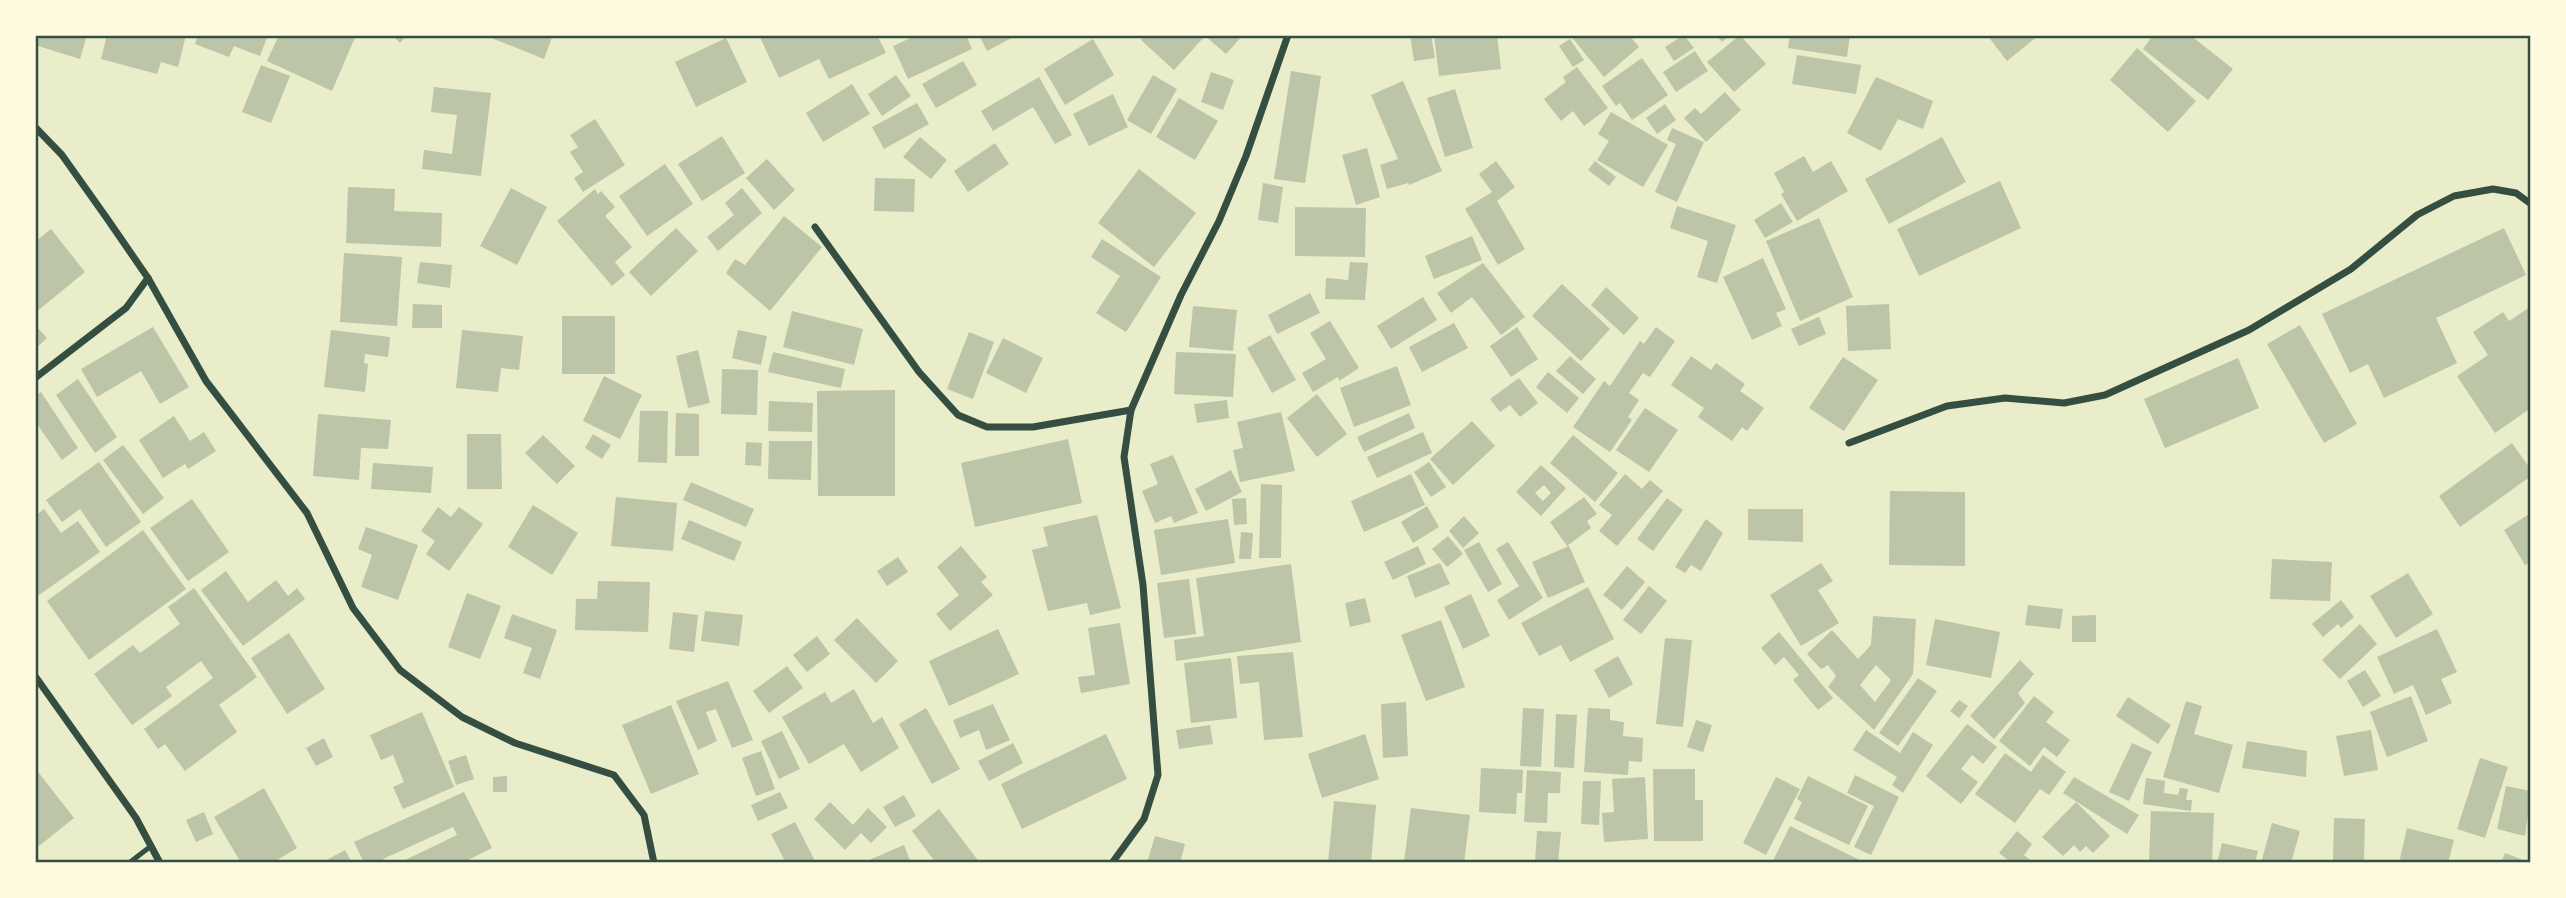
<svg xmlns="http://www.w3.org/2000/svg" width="2566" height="898" font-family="'DejaVu Sans',sans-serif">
	<rect width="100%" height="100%" fill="#e9edc9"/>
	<!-- building -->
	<g fill="#bcc5a7" fill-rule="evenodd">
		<path d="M35 35H87L80 59 35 45Z"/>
		<path d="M107 35 169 37 186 35 178 67 161 62 157 74 101 59Z"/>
		<path d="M198 35H268L260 56 234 46 229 57 195 44Z"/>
		<path d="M279 35H356L332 91 267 61Z"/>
		<path d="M392 35H407L400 43Z"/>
		<path d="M484 35H553L544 59Z"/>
		<path d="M759 35H877L886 53 829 79 819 59 779 78Z"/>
		<path d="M917 35H966L972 49 908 79 893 46Z"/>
		<path d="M979 35H1017L987 51Z"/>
		<path d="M1145 35H1243L1226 54 1205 36 1174 70 1141 40Z"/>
		<path d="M1410 35H1431L1435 58 1414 61Z"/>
		<path d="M1434 35H1497L1501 69 1439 76Z"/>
		<path d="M1570 35H1629L1639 47 1604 77Z"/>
		<path d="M1684 35 1694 48 1674 61 1665 47Z"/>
		<path d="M1716 35H1730L1722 42Z"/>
		<path d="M1740 35 1766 64 1734 92 1707 62Z"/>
		<path d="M1790 35H1850L1847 57 1788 48Z"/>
		<path d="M1987 35H2039L2007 61Z"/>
		<path d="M2153 35H2190L2233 69 2208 100 2143 49Z"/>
		<path d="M726 38 747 82 696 107 675 62Z"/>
		<path d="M1093 39 1114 75 1065 105 1044 69Z"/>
		<path d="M1570 39 1584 60 1573 67 1559 46Z"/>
		<path d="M2137 48 2196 101 2168 132 2110 80Z"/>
		<path d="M1695 51 1708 71 1676 92 1663 72Z"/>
		<path d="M1797 55 1861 65 1856 94 1792 84Z"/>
		<path d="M1642 58 1668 95 1632 120 1620 103 1616 106 1602 86Z"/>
		<path d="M963 61 977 85 936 108 922 84Z"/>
		<path d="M261 65 290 76 271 123 242 112Z"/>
		<path d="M1577 67 1608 108 1584 126 1573 111 1561 121 1544 99 1566 82 1563 77Z"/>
		<path d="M1291 71 1321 76 1305 183 1274 179Z"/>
		<path d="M1211 72 1234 80 1223 110 1201 102Z"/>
		<path d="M896 75 911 96 882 116 868 94Z"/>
		<path d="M1153 75 1177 89 1151 134 1127 120Z"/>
		<path d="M1039 77 1072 135 1055 144 1033 107 993 131 981 111Z"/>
		<path d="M1876 77 1933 101 1923 129 1898 119 1881 151 1847 133Z"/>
		<path d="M1403 81 1442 171 1409 185 1408 183 1387 189 1380 165 1398 159 1371 95Z"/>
		<path d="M852 84 870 114 823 142 806 113Z"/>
		<path d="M434 87 491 93 481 176 422 169 424 150 452 154 457 115 431 112Z"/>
		<path d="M1455 89 1473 148 1445 157 1427 98Z"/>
		<path d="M1725 92 1741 110 1706 142 1684 118 1695 108 1701 114Z"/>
		<path d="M1113 94 1128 127 1089 146 1073 114Z"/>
		<path d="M1179 98 1218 121 1195 160 1156 137Z"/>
		<path d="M917 103 929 124 884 149 872 127Z"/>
		<path d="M1665 104 1676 120 1657 134 1646 118Z"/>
		<path d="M1611 112 1668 145 1643 187 1597 160 1609 141 1598 134Z"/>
		<path d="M595 119 625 165 583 192 574 178 583 172 570 152 578 147 570 135Z"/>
		<path d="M1672 128 1704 142 1677 202 1655 192 1676 144 1667 140Z"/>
		<path d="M722 136 745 173 702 201 678 164Z"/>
		<path d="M920 137 947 160 931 179 903 157Z"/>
		<path d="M1942 137 1966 182 1889 224 1865 179Z"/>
		<path d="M995 143 1009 164 968 192 954 171Z"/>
		<path d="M1367 148 1380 197 1356 205 1342 155Z"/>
		<path d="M1804 156 1813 172 1831 161 1848 191 1797 221 1781 194 1784 192 1774 173Z"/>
		<path d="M767 159 795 190 774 210 746 178Z"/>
		<path d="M1496 161 1515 187 1497 201 1525 249 1498 265 1465 209 1492 192 1479 174Z"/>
		<path d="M1595 161 1616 177 1609 186 1588 170Z"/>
		<path d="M665 164 693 204 647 236 619 196Z"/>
		<path d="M1139 169 1196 213 1154 267 1098 223Z"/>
		<path d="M875 178 915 179 914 212 874 211Z"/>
		<path d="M2000 181 2021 228 1919 276 1897 229Z"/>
		<path d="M1263 183 1283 187 1278 223 1258 220Z"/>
		<path d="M348 187 395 189 394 211 442 213 441 247 346 243Z"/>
		<path d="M511 188 547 207 517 265 480 246Z"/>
		<path d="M742 188 762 213 718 251 707 237 734 215 725 203Z"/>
		<path d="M595 189 598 194 601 191 615 207 605 216 632 247 615 262 625 275 612 286 557 221Z"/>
		<path d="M1781 203 1793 222 1765 238 1754 220Z"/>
		<path d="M1677 206 1736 225 1717 283 1697 277 1708 241 1670 228Z"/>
		<path d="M1295 207 1366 208 1365 257 1295 256Z"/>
		<path d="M784 216 822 247 770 311 726 273 735 259 745 265Z"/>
		<path d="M1819 218 1853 297 1800 321 1766 241Z"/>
		<path d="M676 228 698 251 651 296 629 272Z"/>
		<path d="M2504 228 2526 275 2436 318 2457 363 2384 398 2368 364 2350 373 2322 314Z"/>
		<path d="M51 229 85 272 35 313V242Z"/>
		<path d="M1472 236 1482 260 1434 279 1425 256Z"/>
		<path d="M1102 239 1161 277 1126 332 1096 313 1120 276 1091 257Z"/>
		<path d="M344 253 402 257 397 326 340 322Z"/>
		<path d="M1763 258 1786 309 1776 313 1782 326 1752 340 1723 277Z"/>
		<path d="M420 262 452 265 450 288 417 283Z"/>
		<path d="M1350 262 1368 263 1365 300 1325 299 1326 278 1348 280Z"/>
		<path d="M1483 263 1525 317 1501 335 1472 297 1451 313 1437 293Z"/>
		<path d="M1562 284 1610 329 1581 361 1532 316Z"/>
		<path d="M1606 287 1639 318 1624 335 1591 305Z"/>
		<path d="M1310 293 1320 313 1277 334 1268 315Z"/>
		<path d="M1423 297 1437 320 1391 349 1377 326Z"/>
		<path d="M413 304 442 305V328H412Z"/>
		<path d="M1889 304 1891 349 1848 351 1846 306Z"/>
		<path d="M1193 306 1237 310 1233 351 1189 347Z"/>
		<path d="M2530 307 2531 408 2495 433 2457 376 2488 355 2473 332 2503 312 2509 321Z"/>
		<path d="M792 311 863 329 854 365 783 347Z"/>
		<rect x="562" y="316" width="53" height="58"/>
		<path d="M1819 317 1826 334 1799 346 1791 329Z"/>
		<path d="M1330 321 1359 368 1339 381 1338 377 1313 392 1302 373 1326 359 1310 333Z"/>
		<path d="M1454 323 1468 348 1422 372 1409 347Z"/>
		<path d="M35 325 47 338 35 349Z"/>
		<path d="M2300 325 2357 424 2324 443 2267 344Z"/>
		<path d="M153 327 189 387 160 404 141 371 97 397 81 369Z"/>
		<path d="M1517 327 1538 359 1511 377 1490 346Z"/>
		<path d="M1656 327 1675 341 1650 377 1643 373 1629 393 1639 400 1628 417 1632 420 1610 452 1573 427 1604 381 1610 386 1640 341 1644 344Z"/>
		<path d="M331 330 390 337 388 357 365 354 364 363 368 364 365 392 324 387Z"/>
		<path d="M462 330 523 336 519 370 501 368 498 392 456 388Z"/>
		<path d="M738 330 767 336 761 365 732 358Z"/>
		<path d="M969 332 994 342 973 399 947 389Z"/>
		<path d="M1270 335 1296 380 1272 393 1247 348Z"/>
		<path d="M1003 338 1043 358 1026 393 986 373Z"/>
		<path d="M698 350 710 403 688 408 676 356Z"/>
		<path d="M773 352 845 369 841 388 768 372Z"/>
		<path d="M1176 352 1236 354 1233 397 1174 394Z"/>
		<path d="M1570 356 1596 379 1583 394 1556 371Z"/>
		<path d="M1691 356 1711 370 1716 363 1745 384 1740 391 1764 408 1747 431 1742 427 1732 441 1698 417 1704 408 1671 385Z"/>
		<path d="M1843 357 1878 380 1844 431 1809 408Z"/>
		<path d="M2238 358 2259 408 2165 448 2144 399Z"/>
		<path d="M1397 366 1411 405 1354 427 1340 388Z"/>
		<path d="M722 369 758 370 757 415 721 414Z"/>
		<path d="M1548 372 1579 398 1567 413 1536 387Z"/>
		<path d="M604 376 642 395 620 439 583 421Z"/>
		<path d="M1519 378 1538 403 1520 417 1510 405 1500 412 1490 399Z"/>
		<path d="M78 379 117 437 95 453 56 395Z"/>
		<path d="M895 390V496H818L817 391Z"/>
		<path d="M41 392 78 448 62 460 35 421V396Z"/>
		<path d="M1317 394 1347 434 1317 457 1287 418Z"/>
		<path d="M1227 400 1229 418 1197 423 1194 404Z"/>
		<path d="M769 401 813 403 812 432 768 431Z"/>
		<path d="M1645 408 1678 430 1649 472 1616 450Z"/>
		<path d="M640 411H668L667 463 638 462Z"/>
		<path d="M1281 412 1295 471 1240 482 1233 450 1243 448 1237 422Z"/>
		<path d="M676 413 699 414V456H675Z"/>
		<path d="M1409 413 1415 428 1364 452 1357 437Z"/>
		<path d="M318 414 391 420 388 449 361 448 359 480 313 476Z"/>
		<path d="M174 416 190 441 204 432 216 451 188 469 185 464 163 478 139 440Z"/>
		<path d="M1472 421 1495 446 1453 485 1430 459Z"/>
		<path d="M1423 432 1432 453 1377 478 1367 457Z"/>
		<path d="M467 434H501L502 489H467Z"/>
		<path d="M593 434 611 445 602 459 585 448Z"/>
		<path d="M543 435 575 466 557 484 525 453Z"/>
		<path d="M1573 435 1618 473 1595 502 1550 463Z"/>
		<path d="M1068 439 1082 503 975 527 961 463Z"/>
		<path d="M769 441H812L811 480 768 479Z"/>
		<path d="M746 442 762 443 761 466 745 465Z"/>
		<path d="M2512 443 2531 470V476L2460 527 2439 496Z"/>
		<path d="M123 445 164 498 143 514 103 460Z"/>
		<path d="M1173 455 1198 513 1174 523 1171 516 1155 523 1142 491 1158 484 1150 464Z"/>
		<path d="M99 462 141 522 106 547 80 509 62 522 46 500Z"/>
		<path d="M1429 462 1446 487 1431 497 1414 472Z"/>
		<path d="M373 463 433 467 431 493 371 489Z"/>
		<path d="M1541 465 1566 488 1541 516 1516 492ZM1544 485 1551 493 1543 501 1535 493Z"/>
		<path d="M1231 470 1242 492 1206 511 1195 489Z"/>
		<path d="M1411 474 1425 505 1364 532 1351 501Z"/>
		<path d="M1625 474 1642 489 1650 480 1663 491 1617 546 1599 531 1612 515 1599 505Z"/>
		<path d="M691 482 754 509 746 527 683 500Z"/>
		<path d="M1261 484 1282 485 1281 558H1259Z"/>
		<path d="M1890 491 1965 492V566L1889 565Z"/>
		<path d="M616 497 677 503 673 551 611 546Z"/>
		<path d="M1584 497 1597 514 1587 521 1591 528 1567 546 1550 522Z"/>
		<path d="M1246 498 1247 524 1234 525 1232 499Z"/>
		<path d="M1667 498 1683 510 1653 551 1637 539Z"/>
		<path d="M192 499 229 552 188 581 150 528Z"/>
		<path d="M533 505 578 533 552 575 508 547Z"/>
		<path d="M1427 506 1439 527 1413 543 1401 522Z"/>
		<path d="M438 507 451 517 459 507 483 524 449 571 426 554 435 541 421 531Z"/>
		<path d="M44 509 61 533 78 521 100 552 39 595 35 589V516Z"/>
		<path d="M1748 509H1803V542L1748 540Z"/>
		<path d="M2531 513V562L2525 565 2504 530Z"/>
		<path d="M1097 515 1121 608 1090 615 1087 603 1048 611 1032 550 1048 546 1043 527Z"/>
		<path d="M1464 516 1479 533 1463 548 1449 531Z"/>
		<path d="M1228 519 1235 563 1161 575 1154 530Z"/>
		<path d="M1706 519 1723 533 1701 571 1691 565 1685 573 1675 567Z"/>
		<path d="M689 520 742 542 734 561 681 539Z"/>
		<path d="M366 527 418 545 398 600 361 587 372 555 358 549Z"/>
		<path d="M143 530 186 589 89 660 47 601Z"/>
		<path d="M1241 532 1253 533 1251 559H1239Z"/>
		<path d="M1448 536 1463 554 1447 567 1432 549Z"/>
		<path d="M1479 542 1502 584 1488 592 1464 550Z"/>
		<path d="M1508 542 1543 598 1509 620 1497 600 1519 586 1496 549Z"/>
		<path d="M961 546 987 577 981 582 993 595 950 631 936 614 959 595 937 567Z"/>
		<path d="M1418 546 1426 564 1393 580 1384 562Z"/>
		<path d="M1569 546 1585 582 1548 598 1532 562Z"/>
		<path d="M898 557 908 572 887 586 877 571Z"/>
		<path d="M2272 559 2332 562 2330 601 2270 599Z"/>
		<path d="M1440 563 1450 584 1415 598 1407 576Z"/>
		<path d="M1821 563 1833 581 1818 590 1839 623 1801 646 1770 595Z"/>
		<path d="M1291 564 1301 642 1176 661 1174 640 1204 636 1196 578Z"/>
		<path d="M1627 566 1645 582 1622 610 1603 595Z"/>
		<path d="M226 571 248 602 276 580 288 596 297 588 305 599 243 646 201 590Z"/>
		<path d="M2408 573 2433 614 2396 638 2370 596Z"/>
		<path d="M1189 579 1196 634 1164 638 1157 583Z"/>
		<path d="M598 581 650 582 648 632 575 630 576 599H597Z"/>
		<path d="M1649 586 1667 601 1641 634 1623 620Z"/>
		<path d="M1588 587 1614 639 1570 662 1561 645 1539 656 1521 623Z"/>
		<path d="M194 588 257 677 219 705 237 732 185 771 165 744 158 749 144 729 213 678 201 661 166 687 172 696 132 725 94 674 133 645 140 653 180 624 168 607Z"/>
		<path d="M467 593 501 606 480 659 448 647Z"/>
		<path d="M1471 594 1490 636 1463 649 1444 607Z"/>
		<path d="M1365 598 1371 622 1350 627 1345 603Z"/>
		<path d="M2341 600 2354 617 2341 628 2338 624 2323 637 2312 624Z"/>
		<path d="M2028 605 2063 609 2060 629 2025 625Z"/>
		<path d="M705 611 743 615 739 646 701 641Z"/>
		<path d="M673 612 698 615 694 652 669 649Z"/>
		<path d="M512 614 557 630 540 679 523 673 532 648 504 638Z"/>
		<path d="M2096 615V642H2072V616Z"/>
		<path d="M1873 616 1916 619 1913 674 1874 730 1828 687 1836 676 1828 665 1821 669 1807 654 1832 630 1858 659 1871 645ZM1876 665 1891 680 1875 702 1860 685Z"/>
		<path d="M857 618 898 661 876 683 834 640Z"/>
		<path d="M1935 619 2000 632 1991 678 1926 665Z"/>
		<path d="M1441 620 1465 687 1426 701 1401 635Z"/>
		<path d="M1120 623 1130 684 1081 693 1078 677 1095 675 1088 628Z"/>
		<path d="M2360 624 2377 644 2340 679 2322 660Z"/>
		<path d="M998 629 1019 674 949 706 929 661Z"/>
		<path d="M2437 629 2457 672 2441 679 2452 703 2426 715 2413 685 2394 694 2377 657Z"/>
		<path d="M1779 632 1833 698 1818 710 1793 680 1799 675 1784 657 1775 665 1761 648Z"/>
		<path d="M289 633 325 689 287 714 251 658Z"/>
		<path d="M817 636 830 654 807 672 793 655Z"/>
		<path d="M1665 638 1692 640 1683 727 1656 724Z"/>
		<path d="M1293 652 1303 737 1264 740 1259 682 1240 684 1237 656Z"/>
		<path d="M1618 656 1633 684 1609 698 1594 670Z"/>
		<path d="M1231 658 1237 718 1191 723 1184 663Z"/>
		<path d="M2020 660 2034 674 2018 693 2025 703 1994 739 1970 716Z"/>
		<path d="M787 666 803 688 769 713 753 691Z"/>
		<path d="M2365 670 2381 696 2363 707 2347 681Z"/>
		<path d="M1918 678 1937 691 1898 746 1879 733Z"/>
		<path d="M728 681 753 740 732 748 716 709 706 712 717 741 698 750 676 701Z"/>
		<path d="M854 689 873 723 882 717 899 748 861 772 844 744 809 764 782 717 825 692 831 703Z"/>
		<path d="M2034 696 2054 712 2046 722 2070 740 2057 757 2044 747 2030 766 1999 741Z"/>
		<path d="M2411 696 2428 741 2387 757 2370 712Z"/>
		<path d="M2128 697 2171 725 2158 744 2116 716Z"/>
		<path d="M1959 700 1968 706 1959 718 1950 711Z"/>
		<path d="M2186 701 2202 706 2194 734 2233 745 2219 793 2163 777Z"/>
		<path d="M1406 702 1408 756 1383 758 1381 704Z"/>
		<path d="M993 704 1010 740 986 750 979 730 960 738 953 720Z"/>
		<path d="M671 705 699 774 651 794 622 725Z"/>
		<path d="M926 708 960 769 932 784 899 724Z"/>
		<path d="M1523 708 1544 709 1541 767 1520 766Z"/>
		<path d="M1588 708 1610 709V720L1624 722 1623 736 1643 738 1642 762 1629 761 1628 775 1584 772Z"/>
		<path d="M422 712 454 787 403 809 393 787 404 782 393 755 381 760 370 735Z"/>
		<path d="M1556 714 1577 715 1574 768 1554 767Z"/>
		<path d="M1696 720 1712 725 1703 752 1687 747Z"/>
		<path d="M1967 724 1997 747 1983 764 1972 755 1961 769 1978 782 1961 804 1926 776Z"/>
		<path d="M1210 725 1213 744 1179 749 1176 730Z"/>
		<path d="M1866 730 1900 753 1913 732 1933 745 1903 793 1892 785 1897 777 1853 750Z"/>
		<path d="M2371 730 2378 770 2344 776 2336 736Z"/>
		<path d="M782 731 800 769 779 779 761 741Z"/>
		<path d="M1106 734 1127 779 1022 829 1001 784Z"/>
		<path d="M1365 734 1379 779 1322 798 1308 754Z"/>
		<path d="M324 738 333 757 316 766 306 748Z"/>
		<path d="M2247 741 2307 751 2306 777 2242 768Z"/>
		<path d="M1013 743 1023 763 989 781 978 761Z"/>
		<path d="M2132 743 2152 752 2129 801 2109 792Z"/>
		<path d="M761 751 775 789 756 796 742 758Z"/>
		<path d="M2005 753 2031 772 2043 755 2066 772 2049 795 2040 789 2015 823 1975 794Z"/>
		<path d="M466 755 474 779 456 785 448 761Z"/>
		<path d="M2480 758 2508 767 2485 838 2457 829Z"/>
		<path d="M35 768 74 818 39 846 35 841Z"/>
		<path d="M1481 768 1523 770 1522 793H1517L1516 814 1479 812Z"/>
		<path d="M1653 769H1695V800H1703V841H1654Z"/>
		<path d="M1527 770 1561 772 1560 793H1548L1547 823 1524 822Z"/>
		<path d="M1855 775 1899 797 1871 855 1854 847 1874 806 1847 793Z"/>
		<path d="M507 776V792H493V777Z"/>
		<path d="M1808 776 1868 806 1849 845 1794 819 1802 802 1797 799Z"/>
		<path d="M1645 777 1648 839 1604 842 1602 813 1614 812 1612 779Z"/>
		<path d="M1776 777 1800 789 1766 855 1743 843Z"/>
		<path d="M2074 777 2139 815 2127 834 2063 793Z"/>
		<path d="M2146 778 2165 781 2164 793 2178 795 2180 788 2188 789 2186 800H2192L2191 811 2143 804Z"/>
		<path d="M1583 781H1601L1599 825 1581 824Z"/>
		<path d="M2506 786 2531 791 2525 836 2497 829Z"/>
		<path d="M264 788 297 848 272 863H241L214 817Z"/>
		<path d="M464 792 492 848 462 863H399L457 835 453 827 383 859 385 863H364L354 842Z"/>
		<path d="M780 792 788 808 758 821 751 805Z"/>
		<path d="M904 795 916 816 895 827 883 807Z"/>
		<path d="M1334 801 1376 805 1371 863H1328Z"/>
		<path d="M830 802 853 825 868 808 887 827 871 843 861 833 845 850 814 819Z"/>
		<path d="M2076 802 2110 836 2093 853 2086 846 2080 852 2074 845 2063 856 2042 837Z"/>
		<path d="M1411 808 1470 815 1464 863 1404 862Z"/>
		<path d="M939 809 980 863H936L912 831Z"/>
		<path d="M2151 811 2214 813 2212 863H2149Z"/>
		<path d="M204 812 213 834 196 842 186 820Z"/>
		<path d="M2334 818 2365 819 2364 861 2333 860Z"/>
		<path d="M795 822 816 863H786L771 834Z"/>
		<path d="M2272 823 2300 831 2291 863H2261Z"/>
		<path d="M1790 826 1866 863H1772Z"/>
		<path d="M2407 828 2454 840 2448 863H2399Z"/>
		<path d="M1537 831 1561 832 1558 863H1535Z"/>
		<path d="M2017 831 2032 844 2024 855 2034 863H2012L1999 853Z"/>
		<path d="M1155 836 1185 844 1180 863H1147Z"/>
		<path d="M2222 843 2258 851 2255 863H2217Z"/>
		<path d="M904 845 911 863H862Z"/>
		<path d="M345 850 352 863H321Z"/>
		<path d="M2505 853 2531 863H2501Z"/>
	</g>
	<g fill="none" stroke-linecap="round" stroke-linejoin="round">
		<!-- service -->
		<path stroke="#344e41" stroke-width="5" d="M129 863 151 846"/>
		<!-- minor -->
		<g stroke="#344e41" stroke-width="7">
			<path d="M35 127 62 155 106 217 148 278 206 381 307 513 353 608 400 670 462 717 515 743 614 775 644 815 654 863"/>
			<path d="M815 227 919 372 958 415 987 427H1033L1131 410"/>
			<path d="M35 378 126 308 148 278"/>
			<path d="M1849 443 1947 406 2005 398 2064 403 2105 395 2249 330 2351 269 2417 215 2454 196 2493 189 2516 193 2531 204"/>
			<path d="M35 676 136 818 160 863"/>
			<path d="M1112 863 1144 819 1158 775 1143 585 1124 457 1131 410 1181 295 1219 221 1246 156 1288 35"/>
		</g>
	</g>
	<!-- border -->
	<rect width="2566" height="898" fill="none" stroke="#fefae0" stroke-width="74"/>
	<rect x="37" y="37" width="2492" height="824" fill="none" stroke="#344e41" stroke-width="2.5"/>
</svg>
